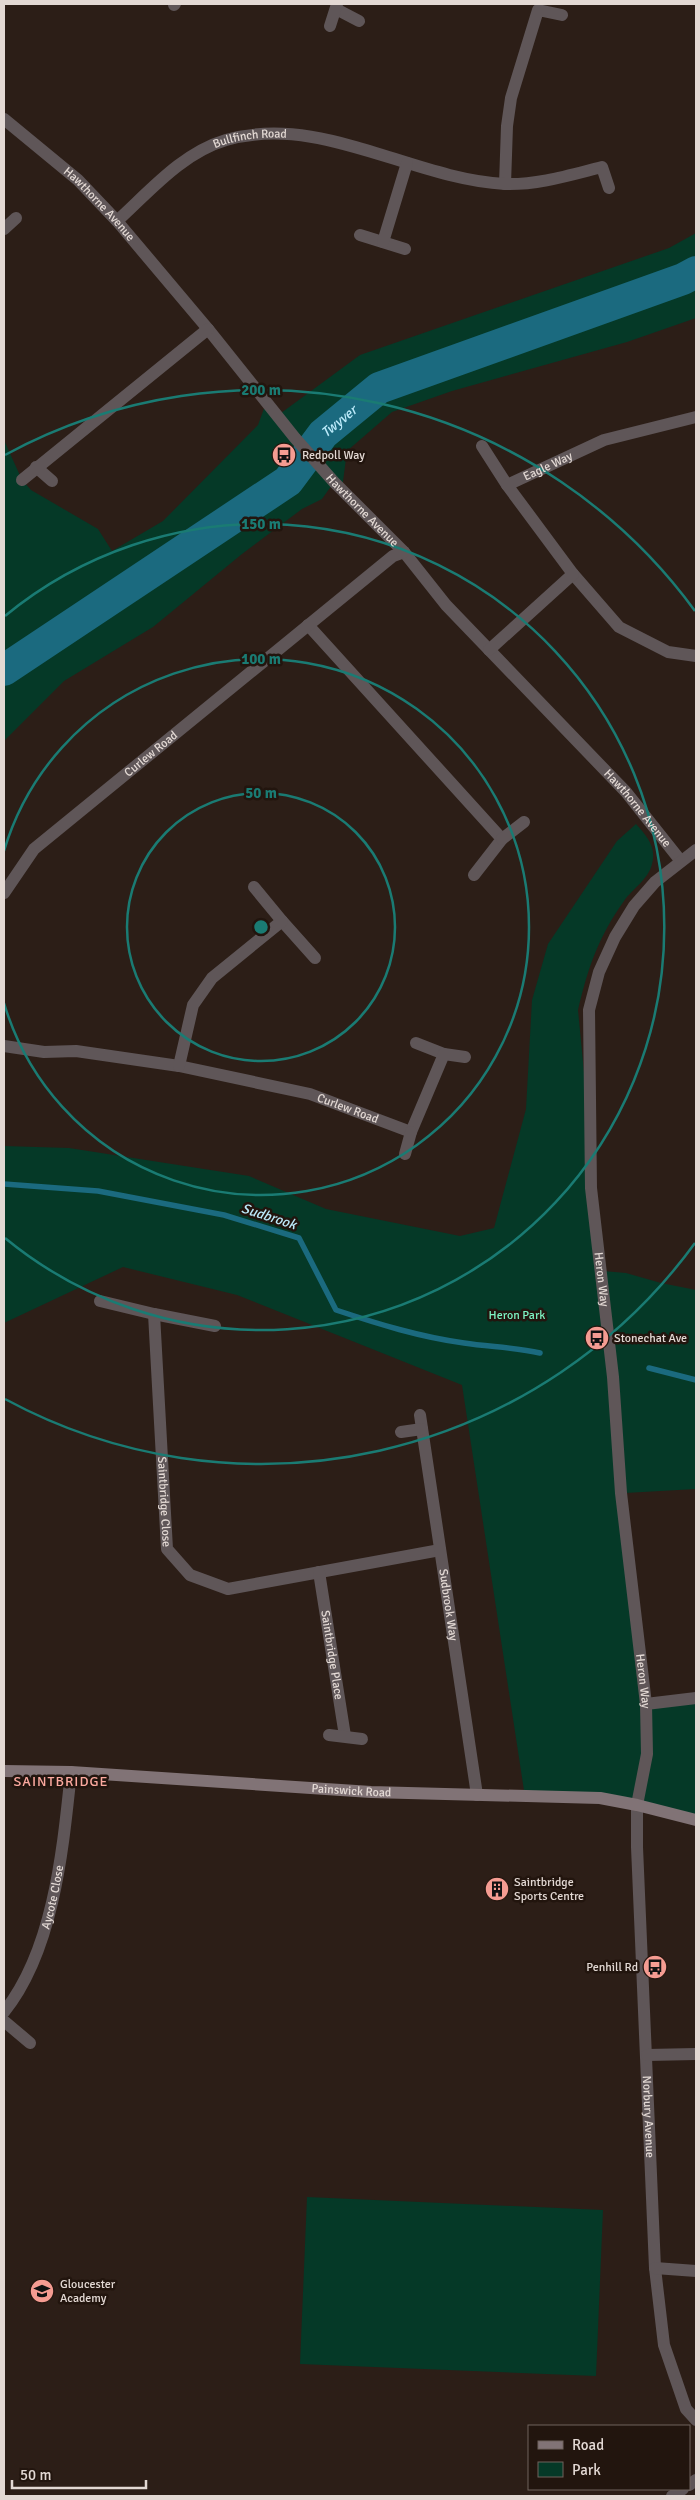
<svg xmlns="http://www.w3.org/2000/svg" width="700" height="2500" font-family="Signika,sans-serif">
	<rect width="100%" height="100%" fill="#2c1e17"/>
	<!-- green -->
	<g fill="#053927">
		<path d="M696 233V318L627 342 452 391 392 412 347 451 342 489 334 482 322 499 302 509 242 554 153 627 64 681 4 741V440L22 480 31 490 98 529 112 551 163 521 258 425 266 403 277 416 360 355 669 248Z"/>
		<path d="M636 824C646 835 657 847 652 864 648 880 633 888 624 901 599 936 588 967 578 1010L603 1271 626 1273 661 1283 696 1290V1489L625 1493 646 1704 696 1698V1820L637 1805 525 1797 462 1385 237 1295 123 1267 4 1323V1146L69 1148 249 1176 326 1209 460 1236 494 1228 526 1109 532 1000 548 944 617 841Z"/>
		<path d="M307 2197 603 2210 596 2376 300 2364Z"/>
	</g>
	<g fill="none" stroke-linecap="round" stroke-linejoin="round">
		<!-- stream -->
		<g stroke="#1b6a7f" stroke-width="5.5">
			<path d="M4 1184 98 1191 224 1215 299 1238 336 1310C378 1324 420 1337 464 1343 489 1347 515 1347 540 1353"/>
			<path d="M649 1368 696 1380"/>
		</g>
		<!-- river -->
		<path stroke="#1b6a7f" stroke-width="32" id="s1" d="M4 670 288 481 323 434 379 388 683 279 696 272"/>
		<!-- minor -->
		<g stroke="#5f5658" stroke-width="12">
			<path d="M174 5 175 4"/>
			<path d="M336 9 359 21"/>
			<path d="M330 26 337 4"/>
			<path id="s2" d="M4 119 78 180 117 221 208 329 295 438 334 482 404 552 446 605 626 792 680 860"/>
			<path d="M505 184 507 126 511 98 538 10 562 15"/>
			<path id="s3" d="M117 221C150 191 182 153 226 140 321 113 411 179 505 184 538 185 570 175 602 167L609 188"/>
			<path d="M4 229 16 218"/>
			<path d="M360 235 405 249"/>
			<path d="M383 242 407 163"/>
			<path d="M482 446 507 485"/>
			<path d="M36 467 52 481"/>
			<path d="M22 480 208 329"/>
			<path d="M573 574 619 627 668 652 696 656"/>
			<path d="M308 625 502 839 474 875"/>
			<path id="s4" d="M489 650 573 574 507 485 604 440 696 417"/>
			<path d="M502 839 524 822"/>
			<path id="s5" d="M696 850 655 882 634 906 615 937 599 972 589 1010 591 1188 613 1377 621 1493 646 1704 647 1754 637 1805V1847L655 2268 664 2345 686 2409 696 2420"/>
			<path id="s6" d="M4 893 34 849 393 556 404 552"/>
			<path d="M282 921 315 958"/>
			<path d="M416 1043 444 1054"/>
			<path id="s7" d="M4 1046 44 1052 76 1051 179 1066 310 1094 411 1132 444 1054 465 1057"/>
			<path d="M179 1066 193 1005 212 978 282 921 254 887"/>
			<path d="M405 1154 411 1132"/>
			<path d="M100 1301 154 1314 215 1326"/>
			<path id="s8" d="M154 1314 167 1549 190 1575 228 1589 440 1550"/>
			<path id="s9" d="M420 1415 477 1795"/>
			<path d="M401 1432 422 1429"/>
			<path id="s10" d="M319 1572 345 1736"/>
			<path d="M646 1704 696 1698"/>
			<path d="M329 1735 362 1739"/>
			<path id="s11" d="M4 2012C54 1950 63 1848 71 1772"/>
			<path d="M4 2021 30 2043"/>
			<path d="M647 2055 696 2054"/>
			<path d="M655 2268 696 2271"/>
			<path d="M689 2485 696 2480"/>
			<path d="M672 2496 683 2489"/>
		</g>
		<!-- secondary -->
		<path stroke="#817376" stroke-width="12" id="s12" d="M4 1771 71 1772 371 1792 600 1798 637 1805 696 1820"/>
	</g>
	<!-- distance rings -->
	<g fill="none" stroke="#1a7b73" stroke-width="2.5">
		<circle cx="261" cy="927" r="134"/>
		<path d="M4 851A268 268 0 1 1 4 1003"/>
		<path d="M5 616A403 403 0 1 1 5 1238"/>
		<path d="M695 1243A537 537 0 0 1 5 1399M5 455A537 537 0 0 1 695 611"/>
	</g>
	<!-- icons -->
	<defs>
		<g id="bus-disc" transform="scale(1.25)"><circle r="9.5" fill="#f59c92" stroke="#22150e"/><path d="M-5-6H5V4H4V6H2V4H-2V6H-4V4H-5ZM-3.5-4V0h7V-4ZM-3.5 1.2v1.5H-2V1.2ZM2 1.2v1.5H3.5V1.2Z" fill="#111"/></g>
		<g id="building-disc" transform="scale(1.25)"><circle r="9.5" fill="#f59c92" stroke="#22150e"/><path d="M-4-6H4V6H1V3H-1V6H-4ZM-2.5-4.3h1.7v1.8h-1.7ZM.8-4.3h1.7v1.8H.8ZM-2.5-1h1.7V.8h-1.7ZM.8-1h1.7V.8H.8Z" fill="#111"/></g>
		<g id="school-disc" transform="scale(1.25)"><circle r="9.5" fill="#f59c92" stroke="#22150e"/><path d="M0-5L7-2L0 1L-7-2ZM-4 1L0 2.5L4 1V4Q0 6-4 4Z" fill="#111"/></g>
	</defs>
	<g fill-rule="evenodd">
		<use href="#bus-disc" x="284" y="455"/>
		<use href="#bus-disc" x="597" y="1338"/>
		<use href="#building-disc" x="497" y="1889"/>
		<use href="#bus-disc" x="655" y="1967"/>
		<use href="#school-disc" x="42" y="2291"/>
	</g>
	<g text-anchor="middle" stroke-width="5" stroke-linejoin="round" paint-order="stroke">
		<!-- street labels -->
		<g font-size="12" fill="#e3d9d4" stroke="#22150e">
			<text dy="4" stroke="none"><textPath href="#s3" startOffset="161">Bullfinch Road</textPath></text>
			<text dy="4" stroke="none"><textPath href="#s2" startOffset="128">Hawthorne Avenue</textPath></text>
			<text dy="4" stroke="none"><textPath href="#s4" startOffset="269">Eagle Way</textPath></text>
			<text dy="4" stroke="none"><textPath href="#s2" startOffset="532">Hawthorne Avenue</textPath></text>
			<text dy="4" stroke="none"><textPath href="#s6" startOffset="204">Curlew Road</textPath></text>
			<text dy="4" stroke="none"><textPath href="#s2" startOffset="938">Hawthorne Avenue</textPath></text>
			<text dy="4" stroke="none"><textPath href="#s7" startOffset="351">Curlew Road</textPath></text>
			<text dy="4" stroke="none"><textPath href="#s5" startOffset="468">Heron Way</textPath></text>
			<text dy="4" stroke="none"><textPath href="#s8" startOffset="188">Saintbridge Close</textPath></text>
			<text dy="4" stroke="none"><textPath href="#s9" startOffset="192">Sudbrook Way</textPath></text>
			<text dy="4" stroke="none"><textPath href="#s10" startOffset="84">Saintbridge Place</textPath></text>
			<text dy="4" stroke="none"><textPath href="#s5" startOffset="872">Heron Way</textPath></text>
			<text dy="4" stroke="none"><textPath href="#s12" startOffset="348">Painswick Road</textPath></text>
			<text dy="4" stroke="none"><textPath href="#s11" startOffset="126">Aycote Close</textPath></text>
			<text dy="4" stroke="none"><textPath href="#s5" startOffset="1309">Norbury Avenue</textPath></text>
		</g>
		<!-- poi labels -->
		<g font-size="12" fill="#e3d9d4" stroke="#22150e" text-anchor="start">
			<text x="302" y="459">Redpoll Way</text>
			<text x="614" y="1342">Stonechat Ave</text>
			<text x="514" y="1886">Saintbridge<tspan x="514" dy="14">Sports Centre</tspan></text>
			<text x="638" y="1971" text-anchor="end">Penhill Rd</text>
			<text x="60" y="2288">Gloucester<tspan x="60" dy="14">Academy</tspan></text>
		</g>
		<!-- park labels -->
		<g font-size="12" fill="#7df5c4" stroke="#22150e">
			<text x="517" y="1319">Heron Park</text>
		</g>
		<!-- water labels -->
		<g font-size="14" font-style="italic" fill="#bdebfb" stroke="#22150e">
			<text dy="5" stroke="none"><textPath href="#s1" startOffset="420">Twyver</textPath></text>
			<text transform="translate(269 1216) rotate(18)" y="5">Sudbrook</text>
		</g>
		<!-- neighbourhood labels -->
		<g font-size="14" letter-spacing="1" fill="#fca99f" stroke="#22150e">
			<text x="61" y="1786">SAINTBRIDGE</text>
		</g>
	</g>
	<circle cx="261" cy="927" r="8" fill="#1a7b73" stroke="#22150e" stroke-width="2.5"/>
	<g font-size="15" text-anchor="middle" font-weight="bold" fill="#1a7b73" stroke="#22150e" stroke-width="5" stroke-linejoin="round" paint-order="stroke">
		<text x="261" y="395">200 m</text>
		<text x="261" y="529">150 m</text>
		<text x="261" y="664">100 m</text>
		<text x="261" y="798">50 m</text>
	</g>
	<!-- border -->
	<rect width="700" height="2500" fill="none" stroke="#e3d9d4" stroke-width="10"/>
	<!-- legend -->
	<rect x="528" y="2425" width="162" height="65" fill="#22150e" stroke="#6f635d"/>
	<rect x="538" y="2441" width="25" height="8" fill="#817376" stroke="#6f635d"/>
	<text x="572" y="2450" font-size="15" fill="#e3d9d4">Road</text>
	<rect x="538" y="2462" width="25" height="15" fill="#053927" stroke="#6f635d"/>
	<text x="572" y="2475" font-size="15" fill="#e3d9d4">Park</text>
	<!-- scale -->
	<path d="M12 2480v8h134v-8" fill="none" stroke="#e3d9d4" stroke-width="2.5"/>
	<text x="20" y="2480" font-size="15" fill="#e3d9d4" stroke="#22150e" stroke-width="4" paint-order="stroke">50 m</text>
</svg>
